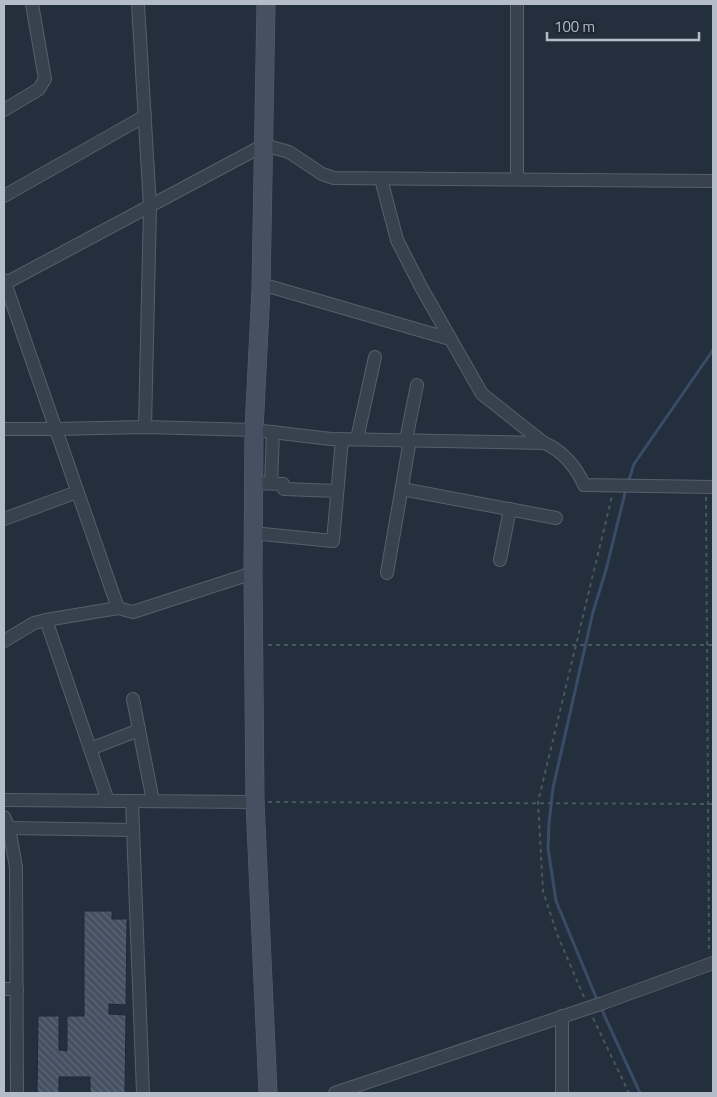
<svg xmlns="http://www.w3.org/2000/svg" width="717" height="1097" font-family="'Titillium Web',sans-serif">
	<defs>
		<pattern id="building-back-hatch" width="6" height="6" patternUnits="userSpaceOnUse" patternTransform="scale(1.25)"><rect width="6" height="6" fill="#455162"/><path d="M-1 5l2 2M0 0l6 6M5-1l2 2" fill="none" stroke="#5d6877"/></pattern>
	</defs>
	<rect width="100%" height="100%" fill="#242f3e"/>
	<g fill="none" stroke-linecap="round" stroke-linejoin="round">
		<!-- stream -->
		<g stroke="#394c67" stroke-width="3">
			<path d="M628 483 634 464 713 350"/>
			<path d="M598 1002 556 901 548 848 549 823 553 788 593 612 606 570 626 489"/>
			<path d="M601 1008 640 1093"/>
		</g>
	</g>
	<!-- building -->
	<path fill="url(#building-back-hatch)" stroke="#1f2835" d="M84 911H112V919H127L126 1005 109 1004V1014L126 1015 125 1093H90V1077H59V1093H37L38 1016H59V1050L67 1051V1016H84Z"/>
	<g fill="none" stroke-linecap="round" stroke-linejoin="round">
		<!-- street casing -->
		<g stroke="#565f6c" stroke-width="14">
			<g id="street">
				<path d="M138 4 150 207 145 427"/>
				<path d="M4 110 39 89 45 79 32 4"/>
				<path d="M381 179 397 240 421 287 482 394 544 443C562 450 577 468 584 485L713 487"/>
				<path d="M517 179V4"/>
				<path d="M4 196 145 116"/>
				<path d="M4 280 118 608"/>
				<path d="M4 284 264 145 289 152 322 174 334 178 713 181"/>
				<path d="M261 284 450 339"/>
				<path d="M4 429H55L145 427 254 430 331 439 544 443"/>
				<path d="M357 439 375 357"/>
				<path d="M406 440 417 385"/>
				<path d="M254 483 283 484 284 489 337 491"/>
				<path d="M271 483 273 432"/>
				<path d="M402 489 556 518"/>
				<path d="M4 519 77 492"/>
				<path d="M253 533 333 541 342 439"/>
				<path d="M500 560 510 509"/>
				<path d="M387 573 410 440"/>
				<path d="M46 620 108 801"/>
				<path d="M4 641 34 623 46 620 118 608 133 612 253 573"/>
				<path d="M133 699 153 801"/>
				<path d="M90 749 139 730"/>
				<path d="M4 800 255 802"/>
				<path d="M132 801 143 1093"/>
				<path d="M4 817 9 828 16 867 17 1093"/>
				<path d="M9 828 133 830"/>
				<path d="M4 989H17"/>
				<path d="M335 1093 603 1003 713 963"/>
				<path d="M562 1093V1016"/>
			</g>
		</g>
		<!-- secondary casing -->
		<g stroke="#565f6c" stroke-width="19">
			<path id="secondary" d="M266 4 261 289 254 430 253 573 255 802 268 1093"/>
		</g>
		<!-- path -->
		<g stroke="#44595c" stroke-width="2" stroke-dasharray="4 4" stroke-linecap="butt">
			<path d="M706 497 709 952"/>
			<path d="M268 645H713"/>
			<path d="M268 802 713 804"/>
			<path d="M584 997 557 934 543 891 538 802 612 496"/>
			<path d="M593 1018 629 1093"/>
		</g>
		<!-- street -->
		<use href="#street" stroke="#38414e" stroke-width="12"/>
		<!-- secondary -->
		<use href="#secondary" stroke="#465061" stroke-width="18"/>
	</g>
	<!-- border -->
	<rect width="717" height="1097" fill="none" stroke="#b4bcc9" stroke-width="10"/>
	<!-- scale -->
	<path d="M547 32v8h152v-8" fill="none" stroke="#b4bcc9" stroke-width="2.5"/>
	<text x="554" y="32" font-size="15" fill="#b4bcc9" stroke="#1d2633" stroke-width="4" paint-order="stroke">100 m</text>
</svg>
